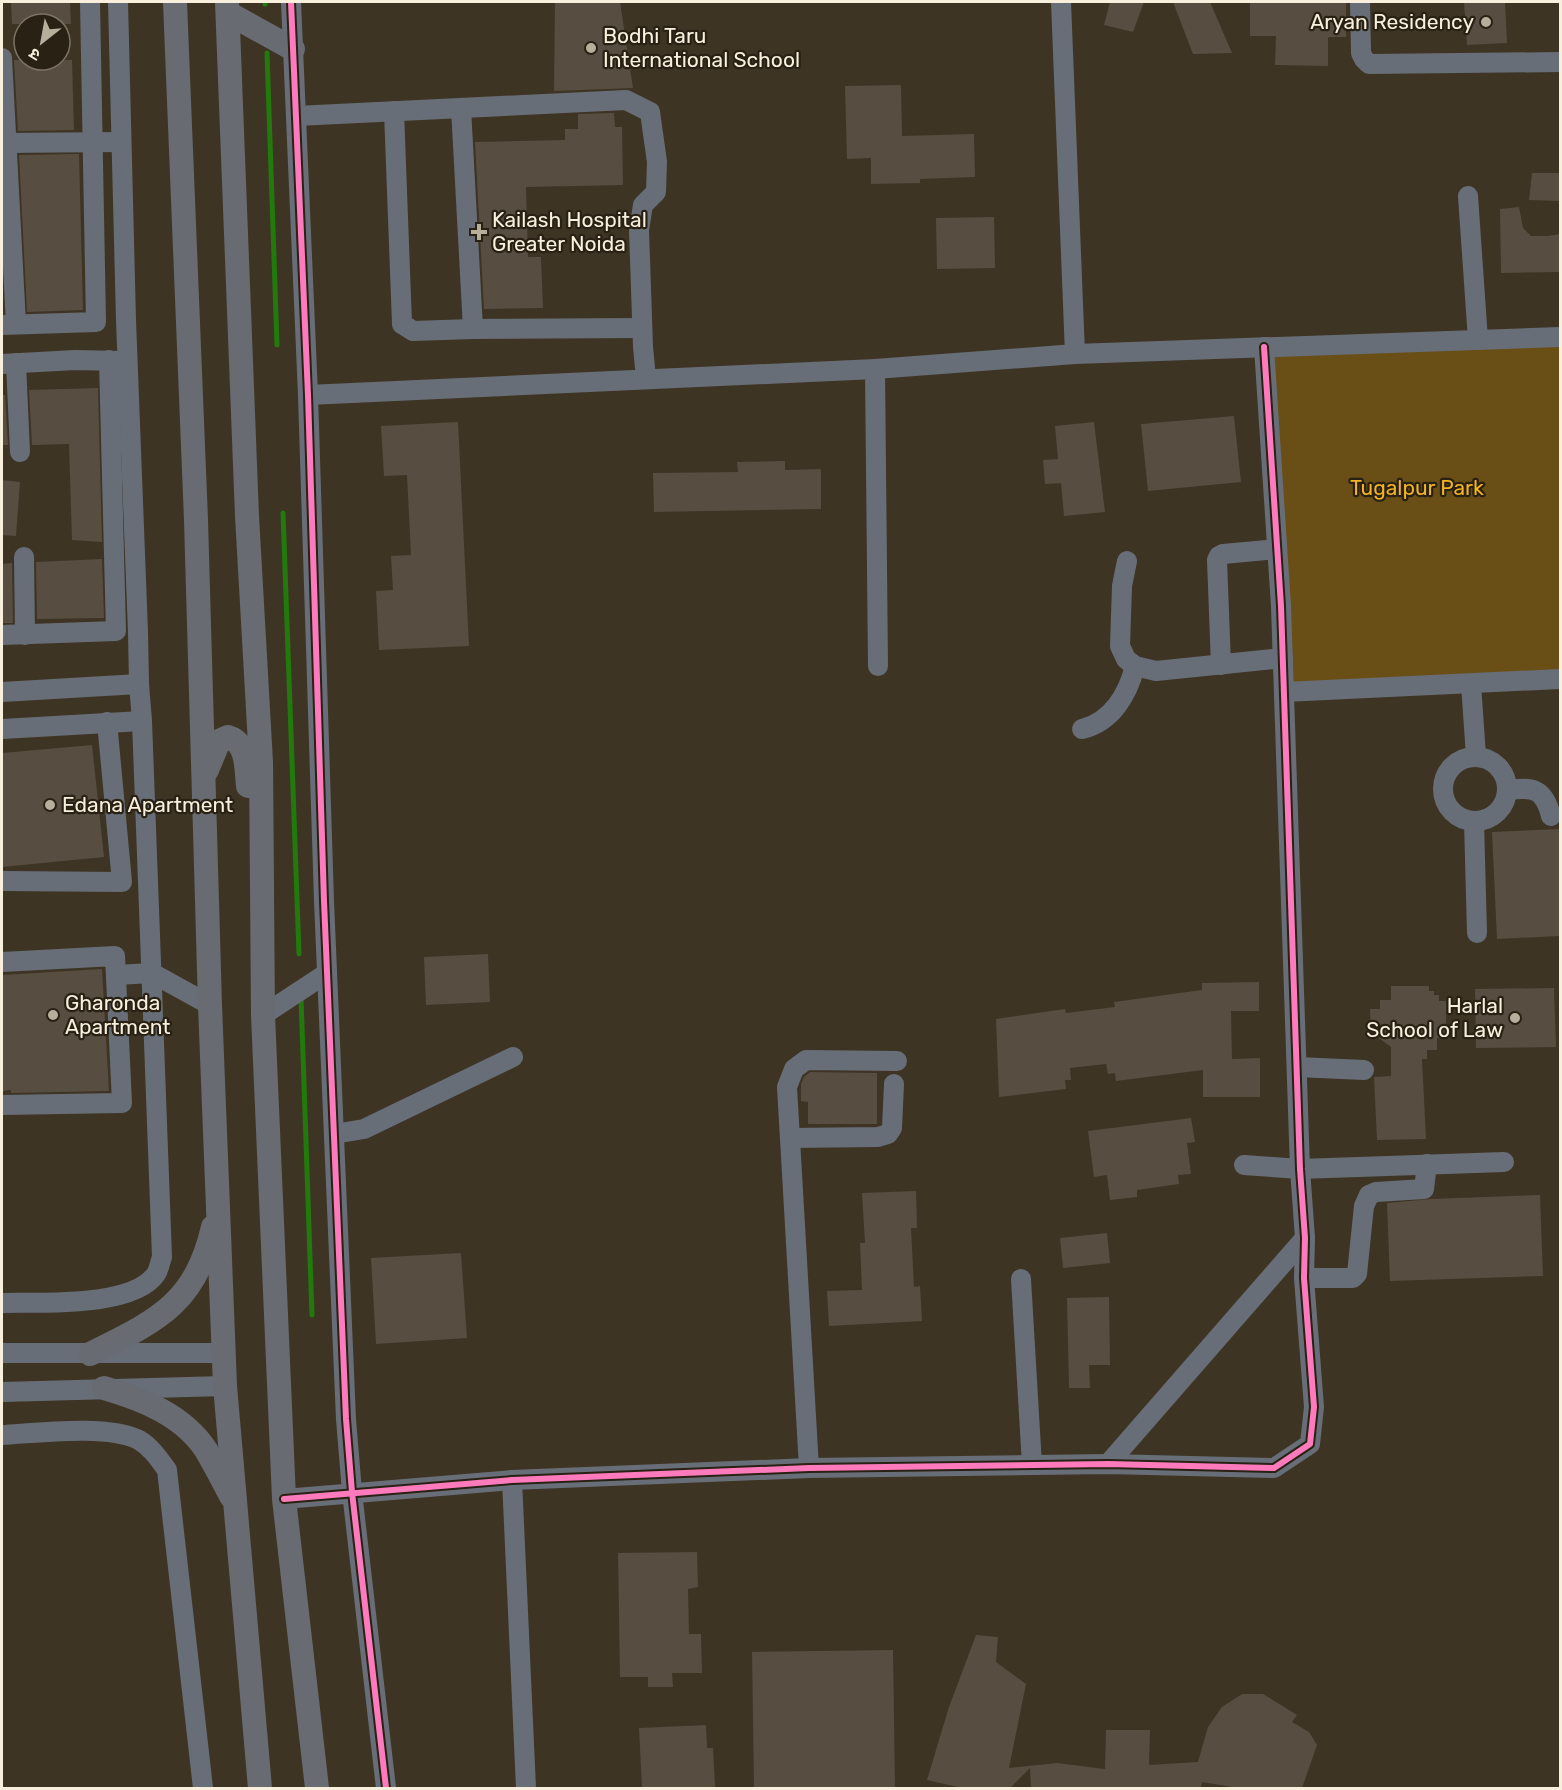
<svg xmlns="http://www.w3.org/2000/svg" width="1562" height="1790" font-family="Rubik,'Noto Sans Devanagari',sans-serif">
	<rect width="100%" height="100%" fill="#3e3424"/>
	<!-- green -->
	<path fill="#694e16" d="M1560 337V679L1284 692 1264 347Z"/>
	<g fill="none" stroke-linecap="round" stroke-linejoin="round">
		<!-- stream -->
		<g stroke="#237a0c" stroke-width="5">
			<path d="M265 2V4"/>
			<path d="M267 53 277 345"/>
			<path d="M283 513 299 954"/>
			<path d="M301 997 312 1315"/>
		</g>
	</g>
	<!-- building -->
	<g fill="#574d41">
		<path d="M11 2H70L71 24H12Z"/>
		<path d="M555 2H620L633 88 554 91Z"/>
		<path d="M1110 2H1144L1133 32 1104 25Z"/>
		<path d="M1173 2H1210L1232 53 1193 54Z"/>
		<path d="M1250 2H1346V37H1328V66L1275 65 1276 36H1250Z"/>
		<path d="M1464 2H1505L1507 43 1467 45Z"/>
		<path d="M14 60H72L74 130 18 131Z"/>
		<path d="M901 85 902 136 974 134 975 177 920 179V183L871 184V158L847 159 845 86Z"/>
		<path d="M614 113 615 127H622L623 185 526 187 528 257H541L543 308 484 309 475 142 565 140V129H578V114Z"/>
		<path d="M79 154 83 310 27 312 19 155Z"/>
		<path d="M1532 173H1560V201L1529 200Z"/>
		<path d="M1519 207 1523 228 1531 236H1548L1560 234V272L1501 273 1500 209Z"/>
		<path d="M994 217 995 268 937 269 936 218Z"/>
		<path d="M98 388 102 542 72 540 69 444 32 445 29 390Z"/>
		<path d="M2 395H5L8 445H2Z"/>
		<path d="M1234 416 1241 482 1148 491 1141 424Z"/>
		<path d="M458 422 469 646 379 650 376 591 393 590 391 556 411 555 407 475 384 476 381 426Z"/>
		<path d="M1094 422 1105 512 1064 516 1061 483 1045 484 1043 460 1058 459 1055 426Z"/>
		<path d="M785 461V470L821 469V509L654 512 653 473 738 472 737 462Z"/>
		<path d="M2 480 20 482 16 536 2 535Z"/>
		<path d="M102 559 104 618 37 619 36 562Z"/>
		<path d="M12 563 13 623H2V564Z"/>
		<path d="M92 745 104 857 2 867V753Z"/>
		<path d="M1560 829V936L1497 939 1492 832Z"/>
		<path d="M488 954 490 1002 426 1005 424 957Z"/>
		<path d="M102 969 109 1091 11 1093V1090L2 1091V975Z"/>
		<path d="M1259 982V1011H1231L1232 1059 1260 1058V1097H1203V1070L1116 1081 1115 1073 1108 1074 1106 1064 1070 1068 1071 1080H1065L1066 1089 999 1097 996 1019 1065 1009 1066 1013 1115 1007 1114 1002 1202 990V983Z"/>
		<path d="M1391 986H1429V991H1434V995H1439V1001H1446V1038H1437V1050H1427V1059H1422L1426 1139 1377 1140 1374 1077 1391 1076V1047L1371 1032 1370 1009H1380V1000H1391Z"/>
		<path d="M1554 988 1556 1047 1476 1048 1475 989Z"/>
		<path d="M810 1072 877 1073V1124H808V1102L801 1101V1084L804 1077Z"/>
		<path d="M1191 1118 1195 1142 1187 1143 1191 1174 1178 1175 1179 1184 1137 1190V1197L1110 1200 1107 1175 1094 1177 1088 1131Z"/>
		<path d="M916 1191 917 1228H911L914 1287 920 1286 922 1321 829 1326 827 1291 862 1290 860 1243H865L862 1193Z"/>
		<path d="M1540 1195 1543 1276 1390 1281 1387 1203 1431 1199Z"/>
		<path d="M1107 1233 1110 1263 1063 1268 1060 1238Z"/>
		<path d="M461 1253 467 1338 376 1344 371 1258Z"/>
		<path d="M1109 1297 1110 1365H1089L1090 1388H1069L1067 1298Z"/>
		<path d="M697 1552 698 1587 688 1589 689 1634H701L702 1673H672L673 1687H648V1677H620L618 1553Z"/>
		<path d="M976 1635 998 1637 996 1662 1026 1684 1009 1768 1057 1763 1105 1769 1106 1730H1150L1149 1765 1198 1762 1208 1727 1222 1707 1242 1694H1263L1297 1715 1292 1722 1309 1732 1317 1745 1302 1788H1238L1202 1782 1201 1788H1031L1030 1768 1010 1788H962L927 1780 949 1707Z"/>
		<path d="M893 1650 895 1788H754L752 1652Z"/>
		<path d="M706 1725 707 1748H713L715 1787 642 1788 639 1728Z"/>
	</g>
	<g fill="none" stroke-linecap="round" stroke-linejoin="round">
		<!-- minor -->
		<g stroke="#686e78" stroke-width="20">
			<path d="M291 2 308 395 324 901 346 1419 352 1492 386 1788"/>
			<path d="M1061 2 1075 354"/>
			<path d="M1360 2 1361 53 1364 59 1369 64 1560 62"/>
			<path d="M2 58 16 324"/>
			<path d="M461 108 473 329 642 328"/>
			<path d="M394 111 402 324 413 331 473 329"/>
			<path d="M296 116 626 100 650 112 657 162 656 192 643 205 639 230 643 347 646 378"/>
			<path d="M2 143 121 142"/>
			<path d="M1468 196 1478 340"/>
			<path d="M2 325 96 322 90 2"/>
			<path d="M16 363 20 452"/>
			<path d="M2 364 75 360 122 361"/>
			<path d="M875 369 878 666"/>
			<path d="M308 395 875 369 1075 354 1560 337"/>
			<path d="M24 557 25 635"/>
			<path d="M1127 561 1122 586 1120 646 1126 659 1135 666 1156 671 1283 658"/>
			<path d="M2 635 116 631 109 360"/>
			<path d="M1221 665 1217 560 1219 556 1223 554 1277 549"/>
			<path d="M1471 684 1476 756"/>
			<path d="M2 692 139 684"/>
			<path d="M1284 692 1560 679"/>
			<path d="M2 729 142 721"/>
			<path d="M1082 729C1112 722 1128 694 1135 666"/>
			<circle cx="1475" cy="789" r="32"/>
			<path d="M1508 790C1533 787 1544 788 1551 816"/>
			<path d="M1474 821 1477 933"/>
			<path d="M2 881 122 882 107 722"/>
			<path d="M2 962 115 956 122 1103 2 1105"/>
			<path d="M116 975 152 973 210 1005"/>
			<path d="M263 1015 327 973"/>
			<path d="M1297 1067 1364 1070"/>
			<path d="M334 1134 364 1129 513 1057"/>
			<path d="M790 1138 878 1137 888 1134 892 1128 894 1084"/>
			<path d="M1244 1165 1300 1169 1504 1162"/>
			<path d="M1304 1278H1353L1357 1274 1364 1206 1369 1195 1376 1192 1424 1189 1427 1164"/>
			<path d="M1021 1279 1032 1465"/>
			<path d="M2 1303C39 1302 133 1308 156 1274 159 1270 160 1262 162 1257L142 721 139 684 138 632 126 320 118 2"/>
			<path d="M2 1353H224"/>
			<path d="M2 1392 225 1386"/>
			<path d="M2 1435C37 1433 108 1424 139 1440 151 1447 159 1459 167 1470L203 1788"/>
			<path d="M1108 1464 1305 1238"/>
			<path d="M809 1468 787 1087 794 1069 806 1060 897 1061"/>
			<path d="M512 1480 526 1788"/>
			<path d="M284 1499 512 1480 809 1468 1108 1464 1274 1468 1310 1444 1314 1407 1304 1278 1305 1238 1300 1169 1281 606 1264 347"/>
		</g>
		<!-- major -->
		<g stroke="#686b71" stroke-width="24">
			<path d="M175 2 196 520 210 1005 225 1386 260 1788"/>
			<path d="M227 2 247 516 261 762 263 1015 284 1499 317 1788"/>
			<path d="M228 13 293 49"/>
			<path d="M207 770 219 741 228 737C248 743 246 768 248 786"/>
			<path d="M90 1354C156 1321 195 1305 213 1227"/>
			<path d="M104 1388C142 1399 183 1415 206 1450 215 1465 223 1481 231 1496"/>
		</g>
		<!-- cycleway casing -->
		<g stroke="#282114" stroke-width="10">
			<g id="cycleway">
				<path d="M291 2 308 395 324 901 346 1419 352 1492 386 1788"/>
				<path d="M284 1499 512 1480 809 1468 1108 1464 1274 1468 1310 1444 1314 1407 1304 1278 1305 1238 1300 1169 1281 606 1264 347"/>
			</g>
		</g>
		<!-- cycleway -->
		<use href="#cycleway" stroke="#fd7abc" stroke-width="6"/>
	</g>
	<!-- markers -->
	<g fill="#b8ae9c" stroke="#282114" stroke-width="2">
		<circle cx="1486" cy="22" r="6"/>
		<circle cx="591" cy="48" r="6"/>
		<path d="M476 223h6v6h6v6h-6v6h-6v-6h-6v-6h6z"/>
		<circle cx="50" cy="805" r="6"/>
		<circle cx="53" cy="1015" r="6"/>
		<circle cx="1515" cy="1018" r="6"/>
	</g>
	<g text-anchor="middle" stroke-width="4.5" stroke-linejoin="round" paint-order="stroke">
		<!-- poi labels -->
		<g font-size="21" fill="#f9efdd" stroke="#282114" text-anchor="start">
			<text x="1474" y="29" text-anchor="end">Aryan Residency</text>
			<text x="603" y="43">Bodhi Taru<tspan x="603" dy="24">International School</tspan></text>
			<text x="492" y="227">Kailash Hospital<tspan x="492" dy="24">Greater Noida</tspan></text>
			<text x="62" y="812">Edana Apartment</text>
			<text x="65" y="1010">Gharonda<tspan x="65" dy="24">Apartment</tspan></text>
			<text x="1503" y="1013" text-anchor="end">Harlal<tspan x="1503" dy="24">School of Law</tspan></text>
		</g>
		<!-- park labels -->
		<g font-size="21" fill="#f3b323" stroke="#282114">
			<text x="1417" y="495">Tugalpur Park</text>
		</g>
	</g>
	<!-- border -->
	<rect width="1562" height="1790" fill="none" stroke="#f9efdd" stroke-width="6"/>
	<!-- north arrow -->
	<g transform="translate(42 42) rotate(211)"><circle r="28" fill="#282114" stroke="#7c7364" stroke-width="1.5"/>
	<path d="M0-4.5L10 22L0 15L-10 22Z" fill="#b8ae9c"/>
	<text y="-9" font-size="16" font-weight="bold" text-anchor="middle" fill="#f9efdd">उ</text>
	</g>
</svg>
